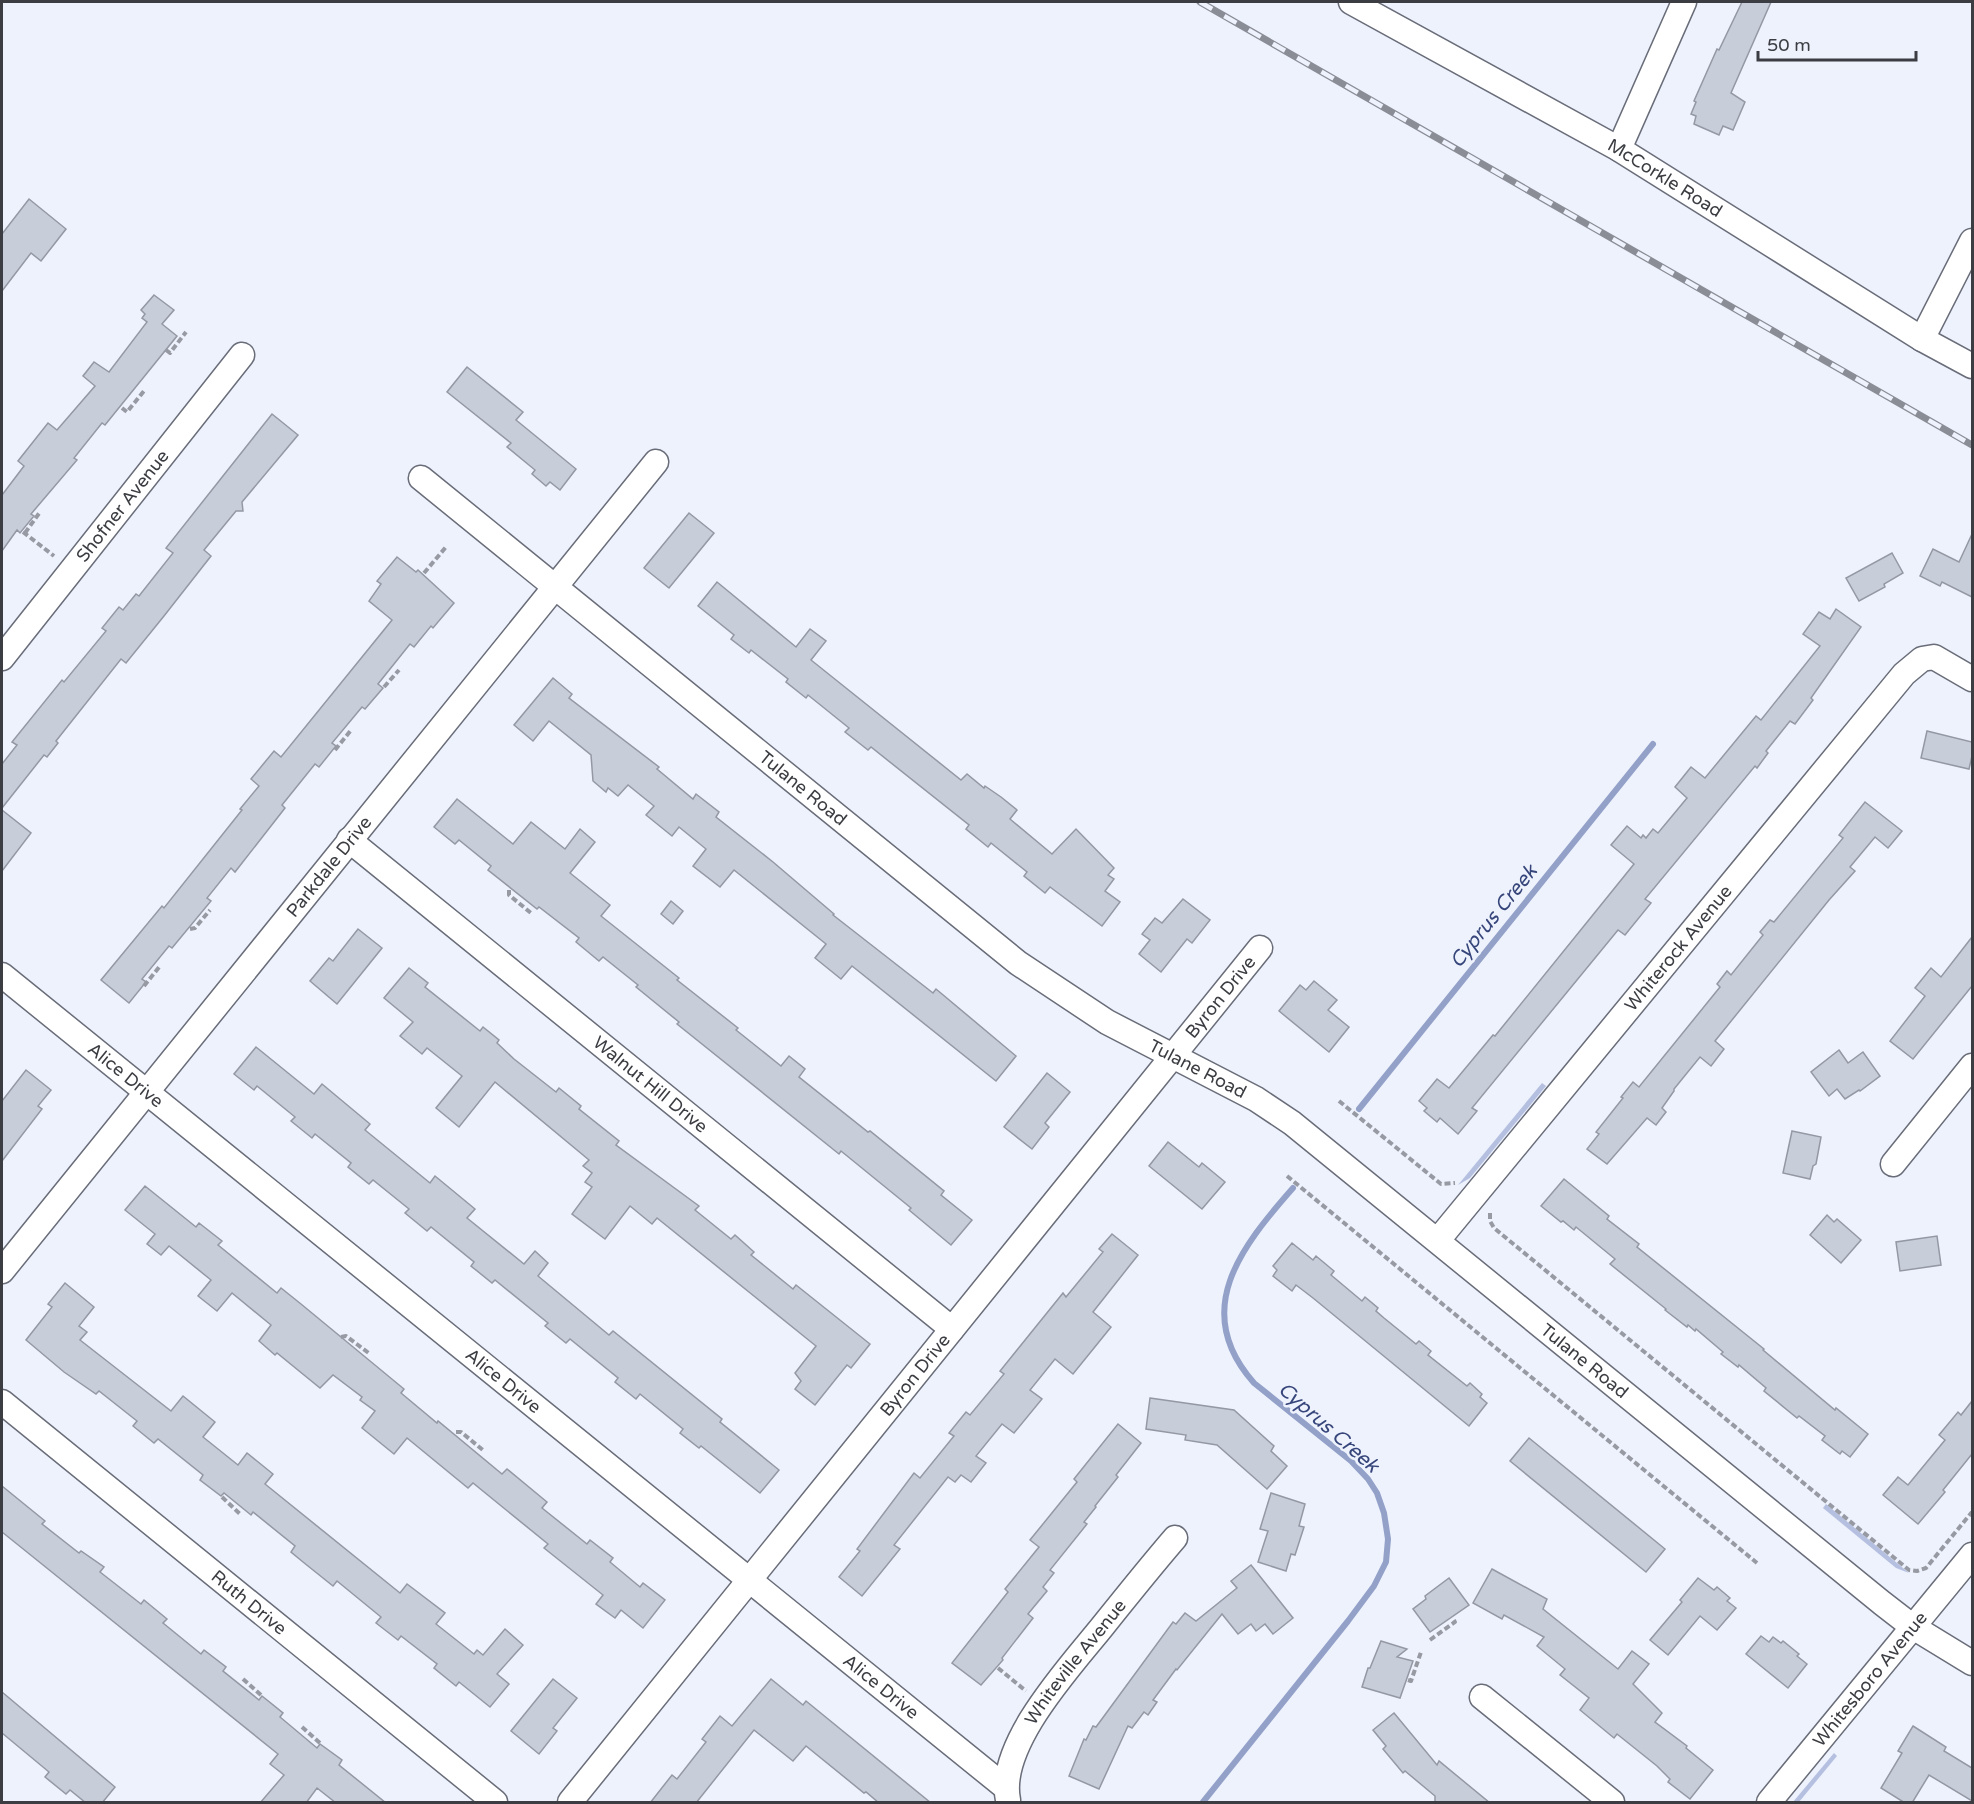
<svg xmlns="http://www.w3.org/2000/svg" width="1974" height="1804" font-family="'Varela Round',sans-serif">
	<rect width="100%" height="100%" fill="#eef2fd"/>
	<!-- green -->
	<g fill="#b5c0e1">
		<path d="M1542 1083 1546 1086 1470 1178 1458 1185Z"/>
		<path d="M1826 1504 1909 1573 1896 1568 1823 1508Z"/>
		<path d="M1834 1753 1837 1756 1799 1802H1793Z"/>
	</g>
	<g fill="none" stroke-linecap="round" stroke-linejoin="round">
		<!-- stream -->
		<g stroke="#93a1c9" stroke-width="6">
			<path d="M1359 1109 1653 744"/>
			<path d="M1203 1802 1348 1621 1374 1586 1386 1562 1388 1539 1384 1513 1377 1493 1368 1479 1351 1461 1254 1383C1190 1311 1241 1247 1293 1188"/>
		</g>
	</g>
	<!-- building -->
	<g fill="#c8cdda" stroke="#9398a4" stroke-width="1.5">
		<path d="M1742 2H1771L1731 93 1745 102 1733 130 1723 126 1719 135 1694 124 1696 116 1691 114 1696 102 1694 101 1717 49 1719 50Z"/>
		<path d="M29 199 66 229 41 261 31 253 2 291V234Z"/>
		<path d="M154 295 174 310 162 324 177 336 105 425 102 423 74 458 77 460 31 514 34 516 20 533 17 530 2 551V495L24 466 18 461 48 423 57 430 95 386 83 376 94 362 109 372 147 322 142 318 145 314 141 310Z"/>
		<path d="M467 367 523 412 516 420 576 469 560 490 550 482 546 486 532 474 535 470 507 447 511 443 447 392Z"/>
		<path d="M272 414 298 435 242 502 243 511H236L204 550 211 556 164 616 126 663 121 659 56 741 58 743 47 757 44 755 2 808V764L17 745 12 742 62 680 64 682 106 631 102 628 119 607 123 610 136 594 139 596 173 553 166 548Z"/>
		<path d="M689 513 714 533 669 588 644 568Z"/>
		<path d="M1972 534V597L1942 582 1940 586 1920 576 1933 549 1959 562Z"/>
		<path d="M1892 553 1903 573 1884 584 1885 587 1859 601 1846 578Z"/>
		<path d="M397 557 416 572 418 570 454 603 433 628 431 626 414 647 410 644 378 684 383 688 365 709 362 707 332 743 336 746 319 767 315 764 282 805 285 808 235 872 231 868 207 898 211 901 172 948 169 946 142 979 146 982 129 1003 101 980 162 906 164 908 242 810 240 809 259 786 251 779 274 751 281 757 392 620 369 601 381 584 377 581Z"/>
		<path d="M717 582 796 647 810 629 826 641 811 660 961 780 967 774 984 788 985 786 1001 797 1017 810 1010 819 1052 854 1076 829 1114 868 1108 875 1114 879 1105 891 1120 902 1102 926 1050 887 1045 893 1024 876 1027 872 991 843 988 847 966 829 969 825 871 747 868 750 845 732 849 728 808 695 806 698 786 682 788 679 751 650 749 653 731 639 734 635 698 606Z"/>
		<path d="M1836 609 1861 627 1811 698 1813 700 1795 724 1790 721 1766 751 1768 753 1757 768 1755 766 1645 899 1651 903 1625 935 1618 930 1472 1108 1477 1111 1458 1134 1440 1118 1437 1122 1424 1111 1427 1108 1419 1101 1437 1079 1449 1088 1493 1035 1495 1036 1634 864 1611 845 1627 826 1641 838 1643 835 1646 838 1653 829 1658 833 1687 798 1675 787 1691 767 1705 778 1756 716 1761 720 1820 646 1803 634 1819 612 1830 619Z"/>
		<path d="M553 678 572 694 569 698 659 767 657 769 693 799 696 794 719 812 716 817 773 862 834 914 833 915 933 993 936 989 1016 1056 996 1081 852 966 841 979 815 958 826 944 734 870 720 887 693 866 706 849 679 827 672 836 646 815 654 806 628 785 618 796 608 788 606 792 593 781 591 755 549 721 533 741 514 725Z"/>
		<path d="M1927 731 1972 742V756L1969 769 1921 758Z"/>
		<path d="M457 799 513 844 531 822 565 849 580 829 595 842 570 873 610 905 601 916 679 978 677 980 738 1028 736 1030 781 1066 789 1056 805 1069 799 1077 868 1132 870 1131 944 1191 941 1195 972 1220 951 1245 909 1210 911 1208 841 1151 839 1154 677 1024 679 1022 636 987 638 985 603 957 599 961 576 942 579 938 539 907 537 909 488 870 491 866 459 840 455 844 434 827Z"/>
		<path d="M1865 802 1902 831 1888 848 1875 837 1850 867 1855 871 1829 900 1715 1041 1724 1049 1711 1066 1700 1057 1674 1089V1091L1662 1108 1666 1112 1656 1125 1647 1118 1607 1164 1587 1149 1599 1134 1596 1132 1623 1098 1621 1097 1633 1082 1639 1087 1720 987 1717 984 1727 971 1731 975 1763 935 1760 932 1770 920 1774 922 1843 838 1839 835Z"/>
		<path d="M2 810 31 833 2 871Z"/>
		<path d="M1183 899 1210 920 1192 943 1187 939 1161 972 1139 954 1150 940 1142 934 1155 918 1162 923Z"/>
		<path d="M671 901 683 911 673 924 661 914Z"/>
		<path d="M358 929 382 948 337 1004 310 981 329 958 333 961Z"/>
		<path d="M1972 937V986L1913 1059 1890 1041 1925 996 1915 988 1931 968 1941 977Z"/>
		<path d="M409 968 428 983 425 987 480 1031 483 1027 499 1040 497 1043 514 1059 556 1092 559 1088 581 1106 579 1109 619 1141 616 1145 699 1206 695 1210 731 1239 735 1235 754 1252 751 1255 793 1289 796 1285 870 1344 851 1368 847 1365 815 1405 795 1389 801 1381 795 1373 816 1346 657 1218 652 1224 630 1206 605 1239 572 1214 592 1187 585 1182 592 1173 583 1166 589 1160 495 1082 459 1127 436 1108 462 1076 427 1048 422 1054 400 1036 413 1022 384 998Z"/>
		<path d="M1314 981 1337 1000 1328 1010 1349 1027 1329 1052 1279 1011 1300 985 1306 990Z"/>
		<path d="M256 1047 314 1094 322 1084 370 1124 365 1130 430 1183 435 1176 475 1209 467 1218 524 1264 535 1251 548 1263 538 1276 609 1335 613 1331 722 1419 720 1422 779 1470 760 1493 701 1446 699 1448 680 1433 683 1429 640 1394 636 1399 615 1382 618 1378 570 1339 566 1343 545 1326 548 1323 495 1280 492 1283 471 1266 474 1262 431 1227 427 1231 405 1213 409 1209 373 1180 369 1184 348 1167 351 1163 315 1134 312 1138 291 1121 295 1117 257 1086 254 1090 234 1074Z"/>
		<path d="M1839 1050 1848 1063 1863 1052 1880 1076 1860 1091 1859 1090 1845 1099 1837 1089 1829 1096 1811 1072Z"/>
		<path d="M26 1070 51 1090 38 1106 42 1109 2 1161V1101Z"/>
		<path d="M1047 1073 1070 1092 1045 1123 1049 1127 1032 1149 1004 1127Z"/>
		<path d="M1792 1131 1821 1137 1816 1164 1813 1166 1810 1179 1783 1173Z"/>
		<path d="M1168 1142 1199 1167 1202 1163 1225 1182 1202 1209 1149 1166Z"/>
		<path d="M1564 1179 1609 1216 1607 1219 1639 1244 1637 1247 1764 1349 1763 1350 1835 1410 1836 1408 1868 1434 1850 1457 1842 1451 1840 1454 1822 1440 1825 1436 1799 1416 1797 1418 1764 1391 1766 1388 1739 1365 1738 1367 1721 1354 1723 1352 1696 1329 1695 1331 1688 1325 1687 1327 1665 1310 1666 1309 1610 1264 1615 1259 1576 1227 1574 1230 1563 1221 1561 1222 1541 1206Z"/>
		<path d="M145 1186 196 1227 199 1223 222 1241 218 1245 277 1293 281 1288 301 1304 404 1389 401 1393 437 1423 438 1421 502 1474 507 1469 547 1502 542 1508 587 1544 590 1540 613 1558 610 1562 640 1587 643 1583 665 1600 643 1628 621 1610 615 1618 596 1604 603 1595 544 1548 548 1544 473 1483 468 1488 407 1438 394 1454 362 1428 375 1411 360 1400 362 1397 333 1375 320 1388 277 1353 275 1355 259 1341 271 1325 232 1293 217 1311 198 1296 211 1280 169 1246 161 1255 147 1244 155 1234 125 1210Z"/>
		<path d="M1827 1215 1834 1222 1837 1219 1861 1240 1841 1263 1810 1235Z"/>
		<path d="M1112 1234 1138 1255 1093 1312 1111 1327 1073 1374 1055 1359 1030 1390 1042 1399 1014 1433 1002 1424 976 1456 986 1463 971 1482 961 1475 955 1482 948 1477 894 1545 900 1549 862 1596 839 1577 860 1551 857 1549 914 1473 920 1478 954 1436 949 1433 966 1412 970 1415 1004 1374 1000 1371 1063 1293 1066 1297 1103 1252 1099 1249Z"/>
		<path d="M1937 1236 1941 1265 1900 1271 1896 1242Z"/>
		<path d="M1292 1243 1313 1260 1316 1256 1334 1271 1331 1275 1362 1301 1365 1297 1378 1308 1376 1311 1384 1318 1416 1344 1419 1341 1431 1351 1428 1355 1467 1386 1470 1383 1482 1394 1480 1397 1487 1403 1469 1426 1313 1298 1296 1285 1292 1291 1273 1276 1277 1270 1273 1266Z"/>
		<path d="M65 1283 94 1307 79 1326 87 1332 80 1340 171 1411 183 1396 215 1422 203 1437 238 1465 247 1453 273 1474 265 1484 400 1593 407 1584 445 1613 436 1624 474 1654 477 1650 483 1655 505 1629 523 1645 497 1674 509 1684 490 1707 459 1682 456 1686 434 1668 437 1664 401 1636 398 1640 376 1623 381 1617 337 1581 333 1586 303 1562 291 1552 295 1546 253 1512 251 1515 224 1493 221 1496 200 1480 203 1475 158 1439 154 1443 133 1426 137 1421 99 1391 96 1394 64 1372 26 1340 52 1307 48 1304Z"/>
		<path d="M1150 1398 1234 1410 1274 1446 1271 1451 1287 1466 1267 1489 1217 1445 1185 1440 1186 1435 1146 1429Z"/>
		<path d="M1972 1401V1454L1943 1490 1945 1492 1918 1524 1883 1495 1898 1477 1908 1485 1945 1440 1939 1435 1958 1412 1961 1415Z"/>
		<path d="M1118 1424 1141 1443 1116 1475 1118 1477 1095 1506 1096 1507 1084 1522 1087 1524 1050 1570 1054 1573 1043 1587 1047 1591 1028 1614 1033 1618 1002 1658 1003 1660 981 1685 952 1663 1008 1592 1005 1589 1039 1547 1030 1540 1077 1482 1074 1479Z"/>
		<path d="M1529 1438 1665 1549 1646 1572 1510 1461Z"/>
		<path d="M2 1486 45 1521 42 1524 79 1553 81 1551 104 1567 100 1572 141 1604 144 1600 167 1619 163 1623 201 1654 204 1650 226 1667 223 1671 259 1700 262 1696 283 1713 280 1717 317 1748 320 1744 342 1760 339 1765 386 1803H336L317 1788 306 1803H260L284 1775 270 1764 278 1754 2 1532Z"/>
		<path d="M1271 1493 1305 1504 1299 1526 1304 1527 1295 1555 1291 1554 1286 1571 1258 1562 1268 1531 1260 1529Z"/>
		<path d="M1251 1565 1293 1618 1273 1634 1265 1624 1256 1631 1251 1624 1238 1634 1222 1614 1177 1670 1176 1669 1153 1700 1157 1702 1148 1715 1144 1712 1132 1728 1128 1726 1099 1789 1069 1776 1084 1739 1086 1740 1093 1726 1096 1727 1173 1622 1176 1624 1185 1613 1196 1621 1237 1588 1231 1581Z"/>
		<path d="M1492 1569 1547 1599 1543 1609 1618 1669 1632 1651 1649 1664 1633 1684 1662 1713 1655 1722 1687 1746 1686 1748 1713 1770 1690 1799 1668 1782 1670 1779 1657 1766 1617 1734 1614 1738 1580 1710 1589 1698 1560 1675 1565 1669 1537 1646 1544 1637 1504 1615 1502 1619 1473 1603Z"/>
		<path d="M1449 1578 1469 1605 1430 1632 1413 1609 1426 1599 1425 1596Z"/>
		<path d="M1698 1578 1714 1590 1717 1587 1730 1598 1727 1601 1736 1608 1717 1630 1700 1616 1668 1655 1650 1640 1682 1602 1680 1600Z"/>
		<path d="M1761 1636 1769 1642 1773 1637 1781 1643 1783 1641 1799 1654 1797 1656 1807 1664 1788 1688 1746 1654Z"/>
		<path d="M1381 1641 1407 1649 1397 1657 1413 1661 1400 1698 1362 1687 1368 1668H1370Z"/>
		<path d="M553 1679 577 1698 553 1728 557 1731 539 1754 511 1731Z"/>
		<path d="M771 1679 803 1705 806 1701 931 1803H879L866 1792 864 1793 806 1746 793 1761 754 1730 696 1803H650L672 1775 677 1779 706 1742 702 1739 720 1716 732 1726Z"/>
		<path d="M2 1692 115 1787 102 1803H86L70 1790 66 1794 45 1777 49 1772 2 1733Z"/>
		<path d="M1394 1713 1437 1765 1439 1761 1490 1803H1435V1796L1405 1771 1403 1773 1383 1749 1386 1746 1373 1730Z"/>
		<path d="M1913 1726 1946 1747 1944 1751 1972 1768V1801L1929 1775 1912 1803H1905L1881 1788 1902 1753 1898 1751Z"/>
	</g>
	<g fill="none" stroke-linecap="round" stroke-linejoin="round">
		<!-- street casing -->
		<g stroke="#696d79" stroke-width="27">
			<g id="street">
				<path id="s1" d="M1351 2 1619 149 1922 339 1972 366"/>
				<path d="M1619 149 1684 2"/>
				<path d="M1922 339 1972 241"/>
				<path id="s2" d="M421 478 1018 963 1107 1022 1256 1099 1292 1123 1882 1603 1913 1627 1972 1663"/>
				<path id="s3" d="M2 658 242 355"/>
				<path id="s4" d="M349 840 952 1329"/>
				<path id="s5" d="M2 975 1005 1787"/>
				<path d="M1893 1164 1972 1066"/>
				<path id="s6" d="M1438 1240 1904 674 1922 659 1934 657 1972 679"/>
				<path id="s7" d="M2 1271 656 462"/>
				<path id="s8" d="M2 1402 495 1802"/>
				<path d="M1482 1697 1612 1802"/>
				<path id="s9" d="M1008 1800C997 1745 1069 1668 1102 1627 1126 1597 1150 1567 1175 1538"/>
				<path id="s10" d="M570 1802 1260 948"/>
				<path id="s11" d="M1769 1802 1972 1555"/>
			</g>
		</g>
		<!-- path -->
		<g stroke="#979aa2" stroke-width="4" stroke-dasharray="6 3" stroke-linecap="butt">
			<path d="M166 350 170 353 186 332"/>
			<path d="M122 408 127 412 144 391"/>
			<path d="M23 532 54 556"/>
			<path d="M25 533 40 512"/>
			<path d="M424 573 446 547"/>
			<path d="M384 687 399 670"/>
			<path d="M335 750 352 729"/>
			<path d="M509 890V895L531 913"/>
			<path d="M190 929 195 928 210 910"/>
			<path d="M144 986 160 966"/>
			<path d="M1339 1101 1441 1184 1455 1183"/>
			<path d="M1287 1176 1757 1563"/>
			<path d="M1490 1213V1221L1494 1228 1909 1570 1917 1571 1926 1568 1972 1512"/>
			<path d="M341 1337 346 1336 370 1354"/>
			<path d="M456 1432H461L484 1451"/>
			<path d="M222 1497 240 1514"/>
			<path d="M1430 1640 1455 1622 1453 1619"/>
			<path d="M998 1668 1026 1691"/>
			<path d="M243 1679 261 1695"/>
			<path d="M1408 1680 1411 1681 1421 1652"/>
			<path d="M302 1727 320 1743"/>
		</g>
		<!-- street -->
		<use href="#street" stroke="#fff" stroke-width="24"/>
		<!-- rail casing -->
		<g stroke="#8a8d95" stroke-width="7">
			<path id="rail" d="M1200 2 1972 445"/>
		</g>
		<!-- rail -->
		<use href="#rail" stroke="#eef2fd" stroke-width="4.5" stroke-dasharray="14" stroke-linecap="butt"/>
	</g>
	<g text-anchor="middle" stroke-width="5" stroke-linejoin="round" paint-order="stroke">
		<!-- street labels -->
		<g font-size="18" fill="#3b3d42" stroke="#eef2fd">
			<text dy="6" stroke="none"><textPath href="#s1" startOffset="360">McCorkle Road</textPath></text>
			<text dy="6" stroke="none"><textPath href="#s3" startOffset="194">Shofner Avenue</textPath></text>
			<text dy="6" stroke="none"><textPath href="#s2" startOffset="492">Tulane Road</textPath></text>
			<text dy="6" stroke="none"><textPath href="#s7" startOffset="520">Parkdale Drive</textPath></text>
			<text dy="6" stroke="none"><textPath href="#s6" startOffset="378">Whiterock Avenue</textPath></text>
			<text dy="6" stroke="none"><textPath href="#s10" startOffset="1035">Byron Drive</textPath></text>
			<text dy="6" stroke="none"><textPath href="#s2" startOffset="978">Tulane Road</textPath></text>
			<text dy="6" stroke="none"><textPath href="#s5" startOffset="159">Alice Drive</textPath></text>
			<text dy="6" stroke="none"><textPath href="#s4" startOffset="388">Walnut Hill Drive</textPath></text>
			<text dy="6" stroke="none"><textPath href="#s2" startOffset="1464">Tulane Road</textPath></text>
			<text dy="6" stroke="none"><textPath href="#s10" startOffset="549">Byron Drive</textPath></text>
			<text dy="6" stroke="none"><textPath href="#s5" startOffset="645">Alice Drive</textPath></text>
			<text dy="6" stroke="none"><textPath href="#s8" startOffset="318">Ruth Drive</textPath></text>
			<text dy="6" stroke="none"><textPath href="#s9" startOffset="158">Whiteville Avenue</textPath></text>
			<text dy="6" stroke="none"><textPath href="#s11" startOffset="159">Whitesboro Avenue</textPath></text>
			<text dy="6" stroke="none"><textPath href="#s5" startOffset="1131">Alice Drive</textPath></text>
		</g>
		<!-- water labels -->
		<g font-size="20" font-style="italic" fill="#36457a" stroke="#eef2fd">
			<text transform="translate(1493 916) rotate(-51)" y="7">Cyprus Creek</text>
			<text transform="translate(1329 1427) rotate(41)" y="7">Cyprus Creek</text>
		</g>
	</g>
	<!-- border -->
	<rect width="1974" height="1804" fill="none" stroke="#3b3d42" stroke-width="6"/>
	<!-- scale -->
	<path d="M1758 51v9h158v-9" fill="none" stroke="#3b3d42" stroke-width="3"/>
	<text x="1767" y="51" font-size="18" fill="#3b3d42" stroke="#eef2fd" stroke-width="4.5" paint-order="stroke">50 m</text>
</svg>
